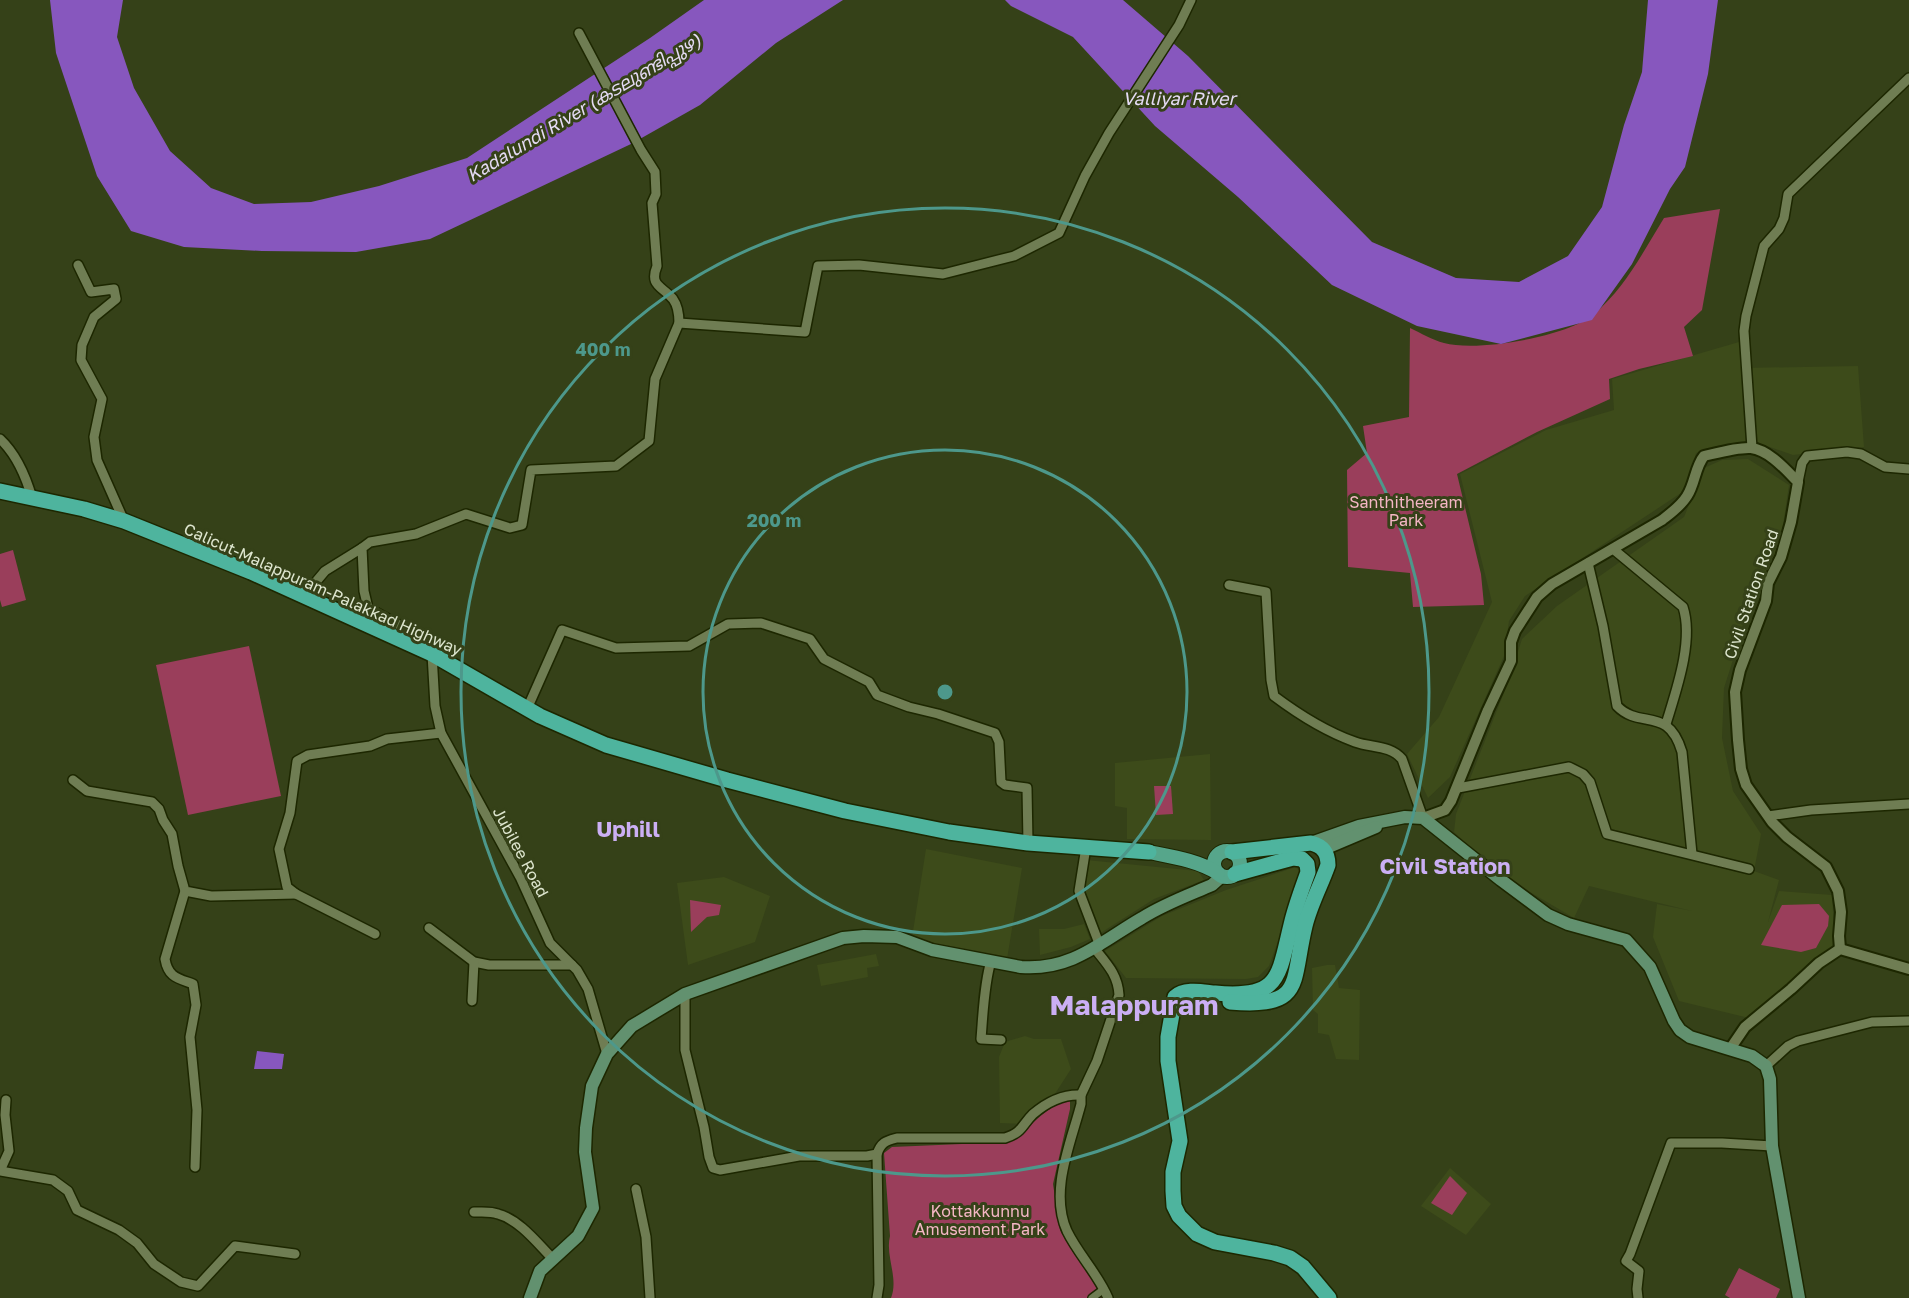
<svg xmlns="http://www.w3.org/2000/svg" width="1909" height="1298" font-family="'Golos Text','Noto Sans Malayalam',sans-serif">
	<rect width="100%" height="100%" fill="#354118"/>
	<!-- built -->
	<g fill="#3d4b1a">
		<path d="M1739 342 1744 368 1858 366 1864 447 1793 455 1764 445 1718 446 1696 453 1687 487 1681 493 1525 596 1509 621 1504 656 1450 777 1428 798 1407 754 1439 717 1492 602 1460 474 1546 430 1614 410 1612 379Z"/>
		<path d="M1748 459 1789 485 1780 545 1752 600 1724 688 1722 738 1733 791 1761 834 1754 871 1779 880 1768 922 1779 891 1832 895 1835 947 1749 1018 1679 1001 1653 937 1657 904 1692 911 1589 886 1574 918 1530 892 1482 858 1454 832 1456 814 1509 680 1522 639 1557 606 1684 517 1704 468 1722 460Z"/>
		<path d="M1210 754 1211 840 1127 839V808L1115 806V763Z"/>
		<path d="M926 849 1022 868 1007 959 911 944Z"/>
		<path d="M1086 860 1198 871 1204 880 1154 899 1099 934 1082 886Z"/>
		<path d="M1296 867 1301 873 1300 880 1269 966 1258 977 1246 979 1126 978 1105 951 1162 916 1226 890Z"/>
		<path d="M724 877 770 896 755 942 688 965 677 883Z"/>
		<path d="M1084 924 1090 939 1071 947 1040 955 1039 929H1064Z"/>
		<path d="M876 954 879 966 867 968 868 977 821 986 817 965Z"/>
		<path d="M1327 965H1335L1339 988 1360 990 1359 1060 1336 1059 1329 1035 1318 1033V1014L1313 1010 1312 968Z"/>
		<path d="M1025 1036 1034 1039H1061L1071 1069 1051 1100 1022 1124 1000 1123 999 1057 1005 1042Z"/>
		<path d="M1450 1168 1491 1204 1466 1235 1421 1206Z"/>
	</g>
	<!-- green -->
	<g fill="#9a3e5b">
		<path d="M1720 209 1702 310 1684 327 1693 356 1639 369 1609 379 1610 399 1537 432 1457 474 1481 574 1484 605 1413 607 1410 573 1348 567 1347 470 1367 453 1363 426 1409 417 1410 328C1421 333 1432 340 1444 343 1478 352 1567 337 1594 314 1625 288 1643 252 1664 218Z"/>
		<path d="M13 550 26 600 2 607 0 600V554Z"/>
		<path d="M249 646 281 796 188 815 156 665Z"/>
		<path d="M1154 786H1171L1173 814 1156 815Z"/>
		<path d="M690 900 721 905 719 915 707 917 691 932Z"/>
		<path d="M1819 904 1829 916 1828 926 1816 948 1801 952 1761 945 1782 905Z"/>
		<path d="M1070 1100V1109L1053 1184 1060 1230 1073 1252 1102 1291 1106 1298H891C899 1278 885 1256 890 1236L884 1153 892 1147 1008 1142C1030 1130 1045 1105 1070 1100Z"/>
		<path d="M1450 1176 1467 1193 1452 1215 1431 1203Z"/>
		<path d="M1739 1268 1780 1289 1776 1298H1730L1725 1295Z"/>
	</g>
	<!-- water -->
	<g fill="#8757be">
		<path d="M50 0H123L117 37 134 88 170 151 211 188 254 204 311 202 379 186 467 158 650 38 704 0H843L776 43 700 105 631 144 430 239 356 252 262 251 184 247 131 231 97 176 56 53Z"/>
		<path d="M1005 0H1123L1188 56 1372 242 1456 278 1519 282 1568 256 1602 207 1624 125 1642 72 1648 0H1718L1708 74 1685 167 1670 189 1632 264 1592 320 1501 344 1417 326 1332 285 1238 197 1155 126 1073 37 1011 6Z"/>
		<path d="M257 1051 284 1054 282 1069H254Z"/>
	</g>
	<g fill="none" stroke-linecap="round" stroke-linejoin="round">
		<!-- pedestrian casing -->
		<g stroke="#1d2700" stroke-width="10">
			<path id="pedestrian" d="M1092 1298 1104 1289"/>
		</g>
		<!-- minor casing -->
		<g stroke="#1d2700" stroke-width="12">
			<g id="minor">
				<path d="M579 33 641 150 655 172 656 194 652 203 657 266C649 286 662 286 673 299 678 306 679 314 679 323"/>
				<path d="M78 265 91 292 114 289 116 299 94 317 82 345 81 360 102 399 94 437 97 460 124 521"/>
				<path d="M0 439C16 454 26 477 32 498"/>
				<path d="M1752 448 1744 331 1746 316 1764 246 1779 229 1784 218 1788 194 1909 78"/>
				<path d="M1798 482 1802 463 1807 456 1847 452 1861 454 1885 467 1909 469"/>
				<path d="M1613 549 1683 607C1694 641 1676 691 1666 724"/>
				<path d="M1588 563 1603 626 1617 706C1640 730 1668 705 1682 752L1692 854"/>
				<path d="M1229 585 1266 592 1271 680 1274 696C1298 714 1327 732 1355 742 1372 748 1390 745 1402 759L1423 818"/>
				<path d="M304 596 325 571 362 548"/>
				<path d="M527 709 562 630 616 648 689 646 728 624 761 623 810 639 824 659 869 682 877 695 909 707 938 714 995 733 999 742 1001 782 1005 785 1027 788 1028 843"/>
				<path d="M73 780 87 791 152 802 159 809 163 820 172 834 178 866 185 891 211 896 296 894"/>
				<path d="M1458 788 1569 767 1583 774 1590 782 1607 834 1749 869"/>
				<path d="M1768 816 1811 810 1909 804"/>
				<path d="M1086 847 1079 891 1100 946"/>
				<path d="M185 891 165 959C168 977 177 978 193 984L196 1005 190 1037 197 1110 195 1167"/>
				<path d="M429 928 474 962 489 965H572"/>
				<path d="M375 934 296 894 287 887 279 849 290 813 297 761 308 755 370 746 387 739 441 733"/>
				<path d="M1095 949C1107 964 1118 975 1119 995L1097 1061 1081 1095V1104C1071 1143 1049 1191 1067 1231 1078 1254 1098 1274 1108 1298"/>
				<path d="M991 961C984 984 983 1015 981 1039L1001 1040"/>
				<path d="M685 994V1050L704 1127 709 1157 713 1168 720 1170 799 1156H867L877 1154C881 1142 886 1141 897 1138H1005C1023 1132 1021 1126 1033 1114 1047 1102 1062 1094 1081 1095"/>
				<path d="M472 1001 474 962"/>
				<path d="M607 1054 588 989 577 970 550 943 520 877 441 733 435 706 432 654 425 639 368 608 364 591 362 548 370 542 416 534 466 514 510 528 522 525 531 470 616 466 649 441 655 379 679 323 805 332 818 266 859 265 943 274 1014 256 1059 233 1085 176 1109 133 1179 25 1191 0"/>
				<path d="M1766 1066 1788 1046 1798 1041 1872 1022 1909 1021"/>
				<path d="M6 1100 5 1115 9 1151 0 1171 53 1180 68 1191 77 1210 119 1230 137 1243 154 1264 181 1282 198 1286 235 1246 295 1254"/>
				<path d="M636 1189 646 1237 650 1298"/>
				<path d="M474 1212C481 1212 491 1211 498 1214 520 1220 538 1244 553 1259"/>
				<path d="M877 1298 879 1285 877 1154"/>
				<path d="M1638 1298 1637 1289 1639 1271 1626 1261 1630 1254 1671 1143H1722L1772 1146"/>
			</g>
		</g>
		<!-- tertiary casing -->
		<g stroke="#1d2700" stroke-width="14">
			<g id="tertiary">
				<path d="M1423 818 1445 810 1451 801 1488 710 1511 661V642L1515 631 1537 597 1552 584 1662 520C1671 513 1681 506 1687 496 1695 484 1695 467 1704 456 1717 453 1738 447 1751 448 1769 450 1786 470 1798 482L1791 522 1781 557 1768 583 1766 601 1740 670 1735 692 1738 740 1741 769 1746 785 1772 822 1787 837 1826 867 1838 891 1841 912 1839 936 1840 949"/>
				<path d="M1730 1049 1745 1027 1791 989 1819 963 1840 949 1909 969"/>
			</g>
		</g>
		<!-- secondary casing -->
		<g stroke="#1d2700" stroke-width="15">
			<g id="secondary">
				<path d="M1311 843 1359 826 1405 817 1423 818 1501 880 1548 915 1568 924 1626 940 1650 967 1674 1021 1680 1030 1690 1037 1752 1056 1766 1066 1770 1079 1772 1146 1799 1298"/>
				<path d="M1324 849 1376 827"/>
				<path d="M530 1298 540 1271 578 1236 593 1208 585 1152 586 1128 592 1086 607 1054 632 1026 685 994 843 938 864 936 897 937 932 950 1021 967C1072 971 1102 941 1142 918 1164 904 1189 895 1212 885L1222 876"/>
			</g>
		</g>
		<!-- primary casing -->
		<g stroke="#1d2700" stroke-width="16">
			<g id="primary">
				<circle cx="1227" cy="864" r="13"/>
				<path d="M1149 852C1174 857 1196 860 1218 873"/>
			</g>
		</g>
		<!-- trunk casing -->
		<g stroke="#1d2700" stroke-width="18">
			<g id="trunk">
				<path d="M0 491 84 509 124 521 251 572 432 654 540 716 606 745 727 780 845 811 949 832 1028 843 1149 852"/>
				<path d="M1235 874 1293 858 1302 859 1307 864 1308 872C1302 889 1295 907 1291 925 1278 978 1280 999 1215 993 1203 992 1185 988 1175 997L1168 1037V1061L1180 1141 1173 1172V1191L1174 1206 1179 1216 1197 1234 1215 1242 1274 1253 1290 1258 1303 1267 1329 1298"/>
				<path d="M1230 1002C1305 1008 1291 984 1305 926 1310 905 1321 885 1328 865 1328 853 1323 846 1311 843L1232 852"/>
			</g>
		</g>
		<!-- pedestrian -->
		<use href="#pedestrian" stroke="#6f7d53" stroke-width="7"/>
		<!-- minor -->
		<use href="#minor" stroke="#6f7d53" stroke-width="9"/>
		<!-- tertiary -->
		<use href="#tertiary" stroke="#6f7d53" stroke-width="10"/>
		<!-- secondary -->
		<use href="#secondary" stroke="#62916f" stroke-width="12"/>
		<!-- primary -->
		<use href="#primary" stroke="#56a68b" stroke-width="14"/>
		<!-- trunk -->
		<use href="#trunk" stroke="#4eb49e" stroke-width="15"/>
	</g>
	<!-- distance rings -->
	<g fill="none" stroke="#4d988b" stroke-width="3">
		<circle cx="945" cy="692" r="242"/>
		<circle cx="945" cy="692" r="484"/>
	</g>
	<g text-anchor="middle" stroke-width="6" stroke-linejoin="round" paint-order="stroke">
		<!-- park labels -->
		<g font-size="16" fill="#f5b6c5" stroke="#354118">
			<text x="1406" y="508">Santhitheeram<tspan x="1406" dy="18">Park</tspan></text>
			<text x="980" y="1217">Kottakkunnu<tspan x="980" dy="18">Amusement Park</tspan></text>
		</g>
		<!-- street labels -->
		<g font-size="16" fill="#dee6cf" stroke="#354118">
			<text transform="translate(323 589) rotate(24)" y="6">Calicut-Malappuram-Palakkad Highway</text>
			<text transform="translate(1751 594) rotate(-71)" y="6">Civil Station Road</text>
			<text transform="translate(521 852) rotate(62)" y="6">Jubilee Road</text>
		</g>
		<!-- water labels -->
		<g font-size="18" font-style="italic" fill="#e5dbf5" stroke="#354118">
			<text x="1179" y="105">Valliyar River</text>
			<text transform="translate(584 108) rotate(-31)" y="6">Kadalundi River (കടലുണ്ടിപ്പുഴ)</text>
		</g>
		<!-- district labels -->
		<g font-size="22" font-weight="bold" fill="#cbaff4" stroke="#354118">
			<text x="628" y="837">Uphill</text>
			<text x="1445" y="874">Civil Station</text>
		</g>
		<!-- town labels -->
		<g font-size="28" font-weight="bold" fill="#cbaff4" stroke="#354118">
			<text x="1134" y="1015">Malappuram</text>
		</g>
	</g>
	<circle cx="945" cy="692" r="9" fill="#4d988b" stroke="#354118" stroke-width="3"/>
	<g font-size="18" text-anchor="middle" font-weight="bold" fill="#4d988b" stroke="#354118" stroke-width="6" stroke-linejoin="round" paint-order="stroke">
		<text x="603" y="356">400 m</text>
		<text x="774" y="527">200 m</text>
	</g>
</svg>
